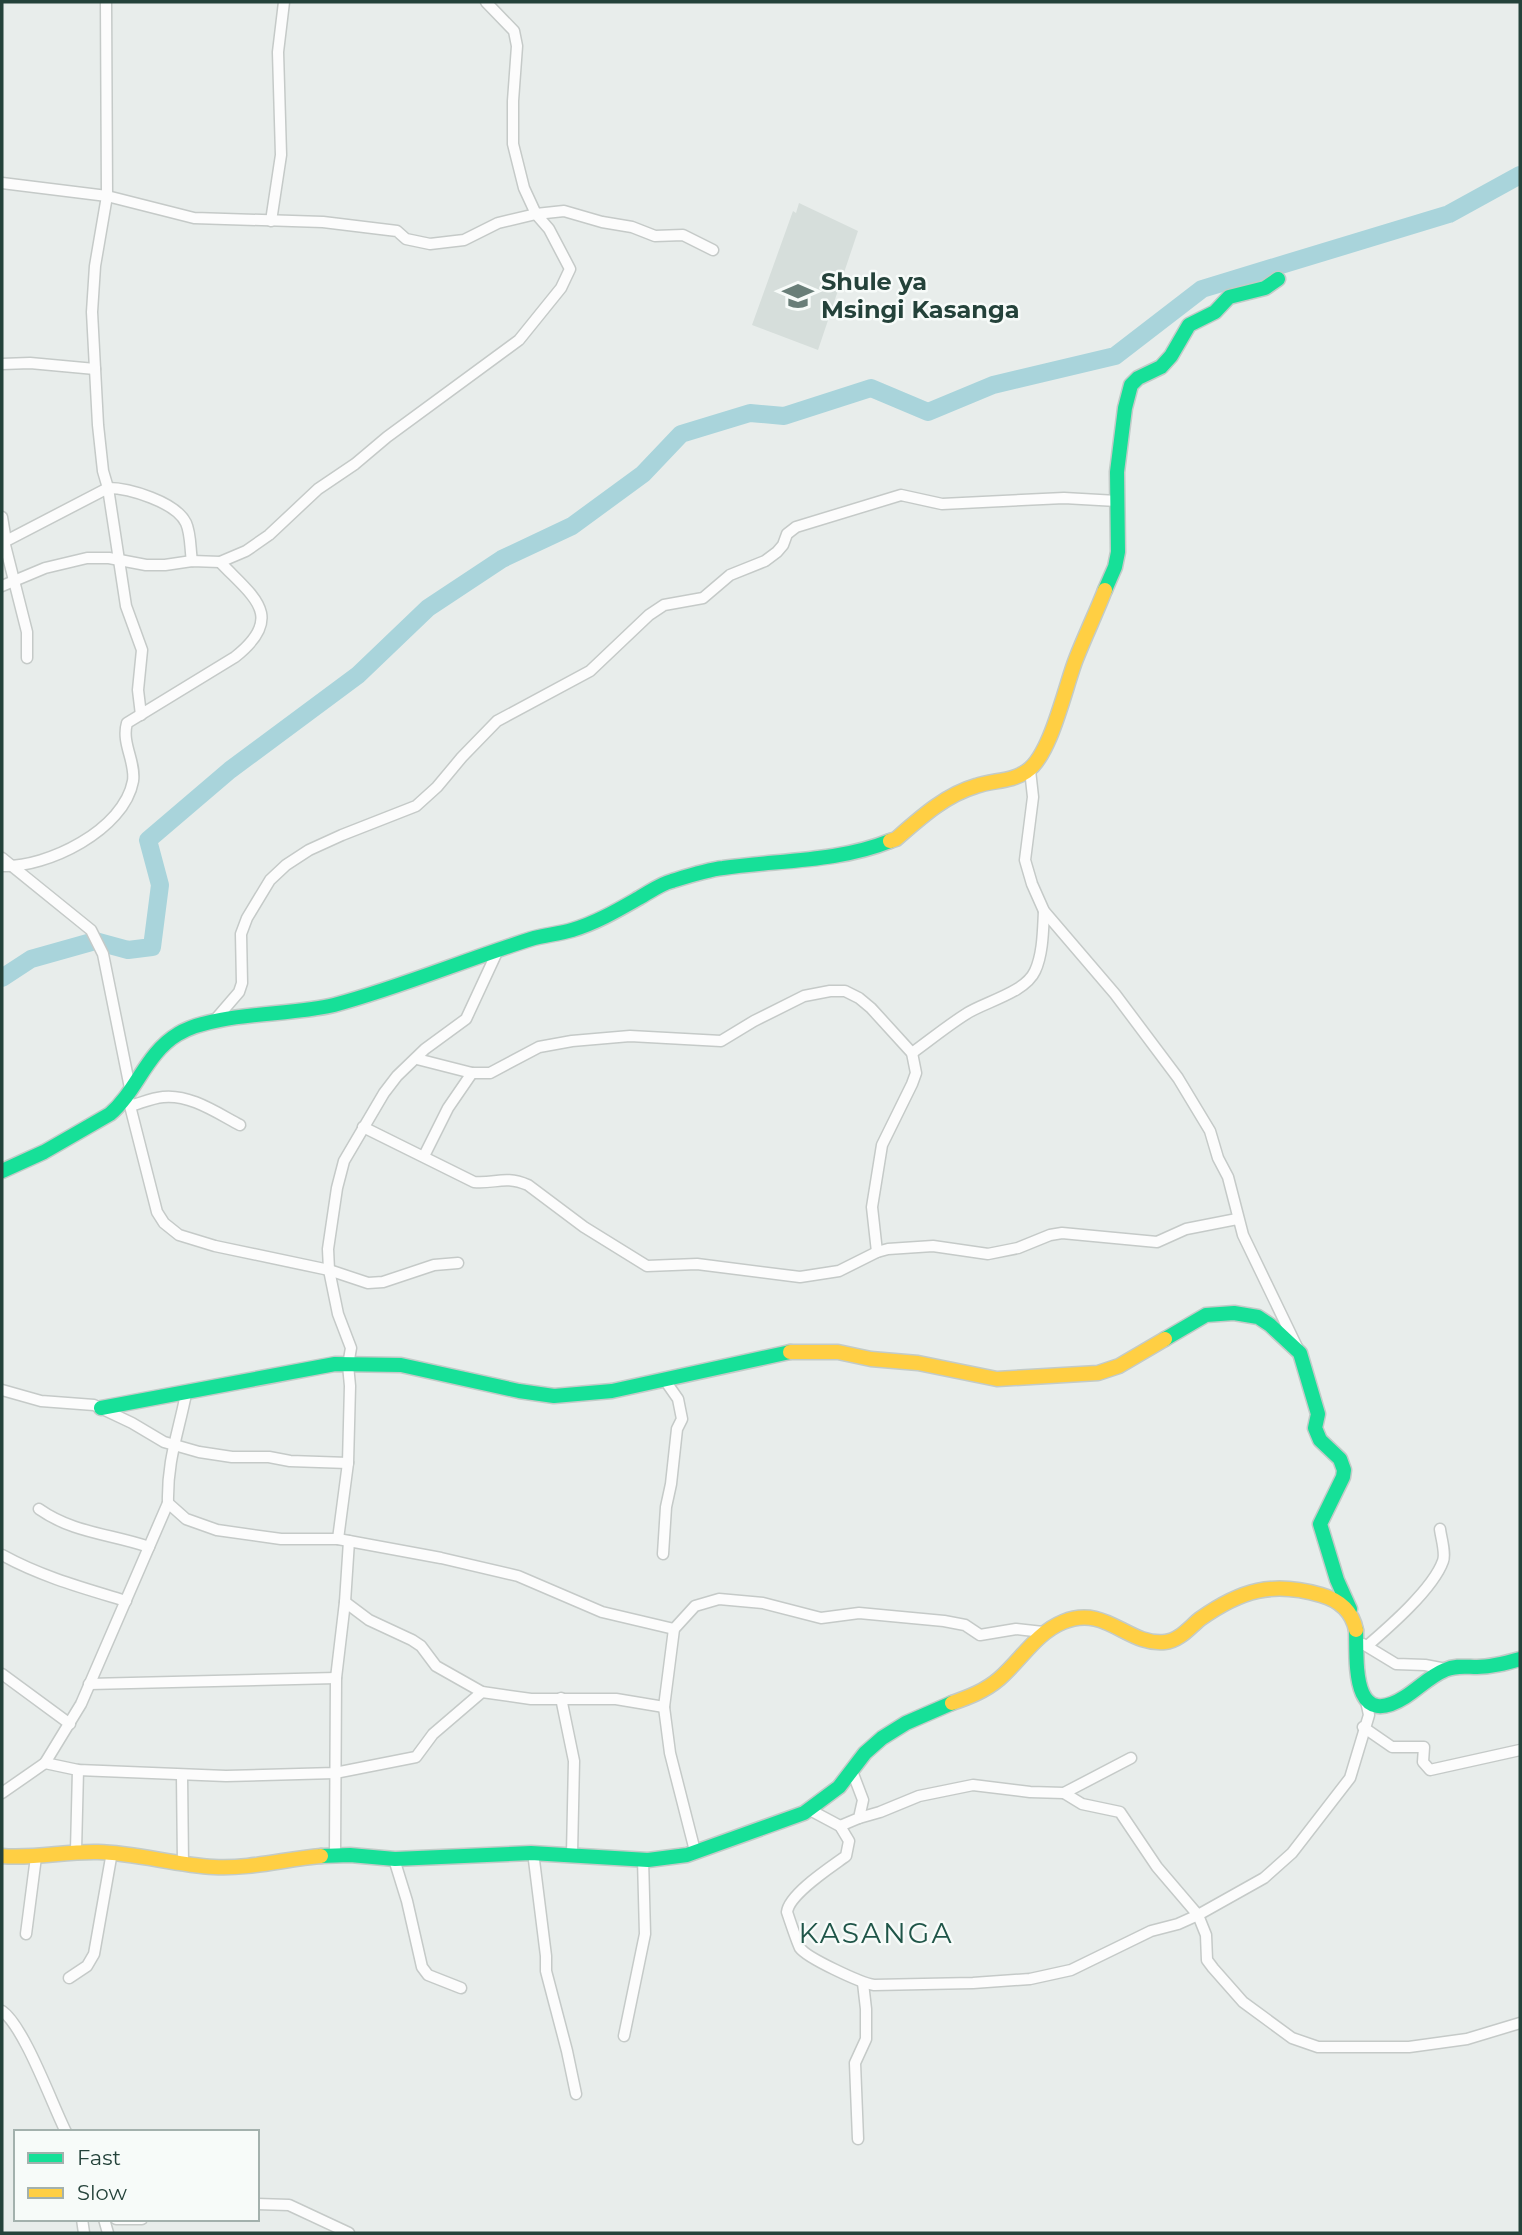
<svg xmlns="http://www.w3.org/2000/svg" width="1522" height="2235" font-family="Montserrat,sans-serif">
	<rect width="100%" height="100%" fill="#e8edeb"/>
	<!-- built -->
	<path fill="#d6dedb" d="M799 203 858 231 818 350 752 325 793 211 796 213Z"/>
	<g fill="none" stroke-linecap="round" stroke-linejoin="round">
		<!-- river -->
		<path stroke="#a9d4db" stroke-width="18" d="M2 978 31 959 95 941 128 950 152 947 160 885 148 840 230 770 358 675 428 608 502 559 572 526 643 474 681 434 750 413 784 416 871 388 928 412 993 385 1115 356 1202 289 1449 214 1520 175"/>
		<!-- street casing -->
		<g stroke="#c5cac8" stroke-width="13">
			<g id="street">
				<path d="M106 2 107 196 95 266 92 312 98 425 103 471 108 488 126 606 142 650 138 690 141 715"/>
				<path d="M2 183 107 196 194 218 323 222 397 231 406 239 430 244 464 240 498 223 536 214 564 211 602 222 632 227 655 236 683 235 713 250"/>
				<path d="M271 221 281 155 278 52 284 2"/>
				<path d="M2 364 30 363 95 369"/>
				<path d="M2 517 6 541"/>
				<path d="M4 541 27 632V658"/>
				<path d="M2 543 108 488C129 488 176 502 186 523 191 534 190 549 192 561"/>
				<path d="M2 586 45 568 87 558H109L146 565H165L192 561 220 562 246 551 269 535 318 489 355 464 387 437 519 340 561 288 570 269 549 229 536 214 524 188 513 144V101L517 46 514 31 486 2"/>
				<path d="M1030 770 1033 797 1025 860 1032 884 1044 911 1115 994 1178 1078 1210 1131 1218 1158 1228 1177 1243 1235 1297 1347"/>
				<path d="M2 858 91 930 103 954 130 1088"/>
				<path d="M2 866C47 868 124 830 133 781 136 762 121 743 127 723L235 657C287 616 252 596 220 562"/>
				<path d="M214 1021 239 992 242 983 241 934 247 918 270 880 286 865 309 850 342 835 416 806 437 787 462 757 497 721 590 671 649 615 664 605 703 598 730 575 765 561 777 552 783 545 787 534 796 527 901 495 942 504 1064 498 1117 501"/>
				<path d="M912 1053C930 1040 947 1026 966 1014 984 1002 1025 993 1035 971 1043 954 1043 930 1044 911"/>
				<path d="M417 1059 472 1073H490L539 1047 572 1041 630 1036 721 1041 754 1021 804 996 830 991H845L859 998 871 1008 912 1053 916 1073 912 1084 882 1145 872 1207 877 1252"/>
				<path d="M127 1094 157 1212 164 1223 179 1235 215 1246 329 1270 368 1283 383 1282 434 1265 458 1263"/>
				<path d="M130 1106C141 1103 152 1098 163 1097 190 1094 217 1113 240 1125"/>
				<path d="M363 1127 474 1182C496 1184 504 1175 528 1185L584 1227 647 1266 697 1264 800 1277 839 1271 877 1252 888 1249 933 1246 988 1254 1018 1248 1050 1235 1062 1233 1157 1242 1186 1229 1237 1219"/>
				<path d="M424 1156 448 1108 472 1073"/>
				<path d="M2 1390 41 1401 94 1405 132 1423 164 1442 199 1452 232 1457H269L290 1461 348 1463"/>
				<path d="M186 1394C178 1434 167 1461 168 1503L186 1519 217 1530 281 1539H338L441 1558 518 1576 602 1612 674 1629"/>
				<path d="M39 1509C73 1533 111 1534 149 1547"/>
				<path d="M338 1539 348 1463 350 1386 348 1365 351 1348 338 1314 329 1270 328 1249 337 1188 344 1161 384 1093 397 1076 425 1049 466 1019 498 950"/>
				<path d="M663 1554 666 1507 671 1484 677 1429 682 1419 678 1399 664 1379"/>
				<path d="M2 1555C42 1577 83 1588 126 1601"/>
				<path d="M345 1602 369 1620 412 1640 421 1646 436 1666 482 1692 531 1699H616L664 1707"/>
				<path d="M1363 1644 1396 1664 1425 1665 1446 1669"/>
				<path d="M1367 1646C1389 1627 1433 1589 1443 1561 1446 1553 1441 1538 1440 1529"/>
				<path d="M2 1674 70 1724"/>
				<path d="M89 1684 336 1678"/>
				<path d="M561 1698 574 1761 572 1854"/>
				<path d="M1363 1727 1392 1747H1424L1423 1762 1430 1770 1520 1750"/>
				<path d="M45 1763 78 1770 226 1776 335 1773 416 1757 433 1734 482 1692"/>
				<path d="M182 1775 183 1864"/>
				<path d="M2 1793 45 1763 81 1704 168 1503"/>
				<path d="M1064 1793 1082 1804 1120 1812 1157 1867 1198 1915 1206 1935 1207 1960 1213 1968 1243 2002 1292 2038 1318 2047H1409L1467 2039 1520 2023"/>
				<path d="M810 1810 840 1826 849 1841 846 1856C831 1867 789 1894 787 1912 789 1918 798 1944 800 1948 807 1958 861 1983 874 1985L973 1983 1030 1979 1071 1970 1151 1931 1178 1924 1198 1915 1264 1878 1292 1853 1350 1778 1369 1715 1366 1701"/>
				<path d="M859 1818 880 1812 919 1796 973 1785 1030 1792 1064 1793 1131 1758"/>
				<path d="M840 1826 859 1818 863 1800 852 1771"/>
				<path d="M76 1851 78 1770"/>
				<path d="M695 1851 670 1753 664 1707 674 1629 695 1606 719 1599 763 1603 821 1618 859 1613 944 1621 965 1625 980 1635 1016 1629 1043 1632"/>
				<path d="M533 1852 546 1956V1971L567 2051 576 2094"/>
				<path d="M335 1854 336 1678 345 1602 349 1541"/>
				<path d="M394 1859 407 1901 422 1967 428 1975 461 1988"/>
				<path d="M26 1934 36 1857"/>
				<path d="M69 1978 87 1966 94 1954 112 1852"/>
				<path d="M2 2011C24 2026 52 2104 66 2132"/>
				<path d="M624 2036 645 1934 643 1859"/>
				<path d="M858 2139 855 2063 866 2039V2009L863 1983"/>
				<path d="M257 2204 289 2205 349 2233"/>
				<path d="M82 2219 84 2233"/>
				<path d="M104 2219 108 2233"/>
				<path d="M116 2219H142"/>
			</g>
		</g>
		<!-- fast casing -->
		<g stroke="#c3cbc8" stroke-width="17">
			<g id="fast">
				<path d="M1105 590 1115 567 1118 552 1117 472 1125 408 1131 385 1138 378 1161 367 1171 356 1189 325 1215 312 1229 297 1265 288 1278 279"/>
				<path d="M2 1171 44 1152 110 1114C137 1091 146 1053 178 1034 213 1012 290 1016 334 1005 401 987 464 960 531 939 544 935 559 934 572 930 596 923 618 910 639 898 650 892 660 884 672 881 688 876 706 870 723 868 779 860 838 862 890 841"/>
				<path d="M1165 1339 1206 1315 1234 1313 1258 1317 1270 1325 1300 1353 1318 1414 1315 1428 1320 1440 1340 1459 1344 1470 1343 1477 1320 1524 1337 1580 1350 1609"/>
				<path d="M101 1408 335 1364 401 1365 519 1391 554 1396 612 1391 790 1352"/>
				<path d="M1356 1630C1357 1662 1351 1731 1405 1697 1418 1689 1430 1676 1445 1670 1456 1665 1466 1667 1477 1667 1492 1667 1506 1663 1520 1659"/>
				<path d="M321 1856 350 1855 395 1859 531 1853 648 1860 687 1855 804 1813 839 1787 865 1753 882 1738 906 1723 952 1703"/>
			</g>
		</g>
		<!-- slow casing -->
		<g stroke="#c3cbc8" stroke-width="17">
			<g id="slow">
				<path d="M890 841 896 839C920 818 945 795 976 786 993 780 1012 782 1027 771 1051 755 1065 687 1076 659 1085 636 1096 613 1105 590"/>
				<path d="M790 1352H838L871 1359 918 1363 997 1379 1098 1373 1119 1366 1165 1339"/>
				<path d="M952 1703C969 1697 985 1691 999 1679 1021 1660 1036 1633 1063 1622 1106 1604 1127 1646 1165 1642 1179 1641 1190 1627 1200 1619 1241 1590 1272 1581 1321 1595 1339 1600 1352 1611 1356 1630"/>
				<path d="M2 1856C34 1859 66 1851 98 1852 137 1853 175 1865 214 1867 250 1869 285 1859 321 1856"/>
			</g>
		</g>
		<!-- street -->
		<use href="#street" stroke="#fcfcfc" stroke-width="10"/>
		<!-- fast -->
		<use href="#fast" stroke="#16e098" stroke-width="14"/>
		<!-- slow -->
		<use href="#slow" stroke="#ffcf43" stroke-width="14"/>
	</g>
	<!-- icons -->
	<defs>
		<g id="school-bare" transform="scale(2.415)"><path d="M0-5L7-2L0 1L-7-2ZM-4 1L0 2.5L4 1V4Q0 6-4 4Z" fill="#697e78" stroke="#f7fbf9" stroke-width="2.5" paint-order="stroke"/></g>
	</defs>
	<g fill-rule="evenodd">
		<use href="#school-bare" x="798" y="296"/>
	</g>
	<g text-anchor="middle" stroke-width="5" stroke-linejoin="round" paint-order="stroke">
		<!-- poi labels -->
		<g font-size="24" font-weight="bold" fill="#24423a" stroke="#f7fbf9" text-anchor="start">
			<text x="821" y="290">Shule ya<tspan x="821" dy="28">Msingi Kasanga</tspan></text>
		</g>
		<!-- quarter labels -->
		<g font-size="28" letter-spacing="2" fill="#1f5548" stroke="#f7fbf9">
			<text x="876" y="1943">KASANGA</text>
		</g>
	</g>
	<!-- border -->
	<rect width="1522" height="2235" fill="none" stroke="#24423a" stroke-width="7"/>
	<!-- legend -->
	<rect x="14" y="2130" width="245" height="91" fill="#f7fbf9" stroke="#a3b1ad" stroke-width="2"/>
	<rect x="28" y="2153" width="35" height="10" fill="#16e098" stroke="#a3b1ad" stroke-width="2"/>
	<text x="77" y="2165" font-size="21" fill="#24423a">Fast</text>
	<rect x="28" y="2188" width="35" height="10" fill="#ffcf43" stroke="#a3b1ad" stroke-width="2"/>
	<text x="77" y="2200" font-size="21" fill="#24423a">Slow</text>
</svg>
